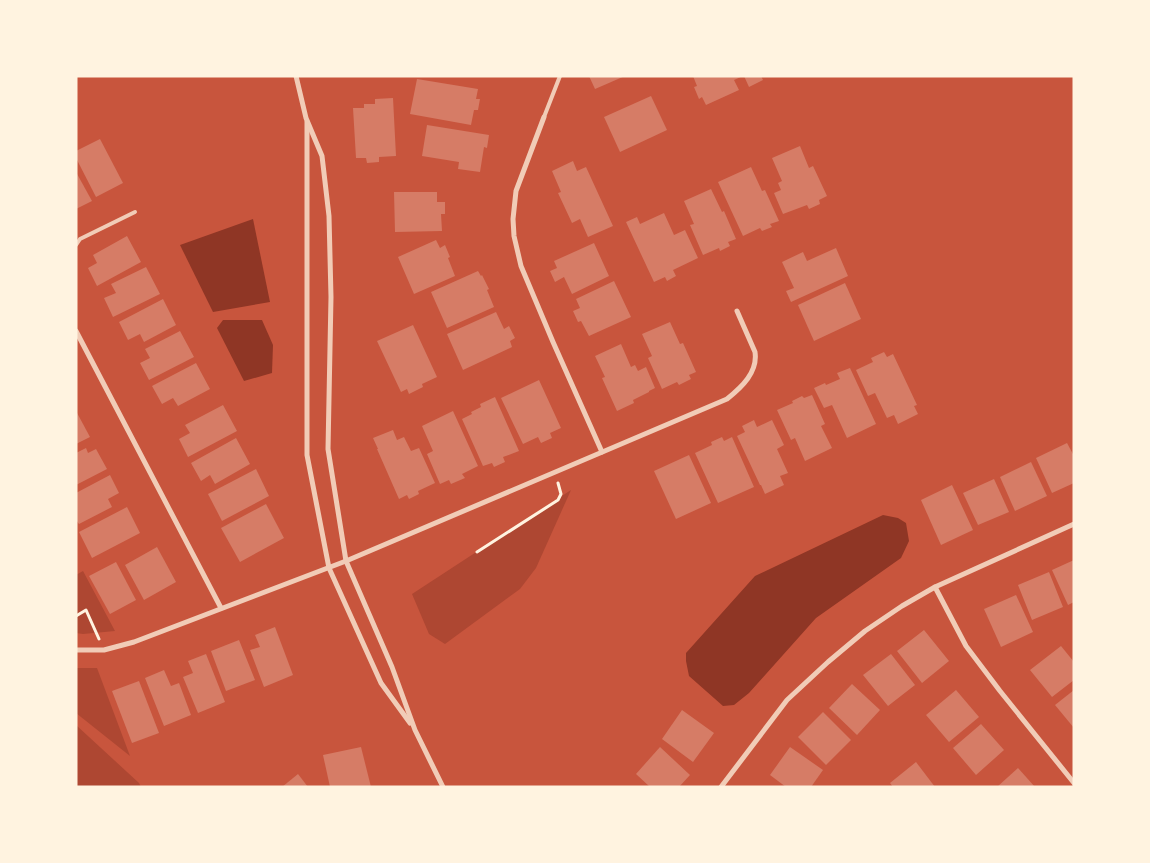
<svg xmlns="http://www.w3.org/2000/svg" width="1150" height="863" font-family="'Fira Sans Condensed',sans-serif">
	<rect width="100%" height="100%" fill="#c8553d"/>
	<!-- green -->
	<g fill="#ae4732">
		<path d="M571 490 536 568 520 589 445 644 429 634 412 594Z"/>
		<path d="M83 571 115 631 83 634 76 633V575Z"/>
		<path d="M76 668H97L130 756 76 713Z"/>
		<path d="M76 725 139 783 141 787H76Z"/>
	</g>
	<!-- water -->
	<g fill="#8f3625">
		<path d="M253 219 270 302 213 312 180 245Z"/>
		<path d="M223 320H262L273 345 272 373 244 381 217 328Z"/>
		<path d="M883 515 898 518 906 523 909 541 901 558 816 618 749 693 734 705 723 706 689 676 686 661V653L755 576Z"/>
	</g>
	<!-- building -->
	<g fill="#d67c66">
		<path d="M589 76H625L595 89Z"/>
		<path d="M693 76H743L734 80 739 90 706 105 702 97 699 99 694 87 697 86Z"/>
		<path d="M744 76H761L763 80 749 87Z"/>
		<path d="M417 79 478 89 476 99H480L478 110H474L471 125 410 114Z"/>
		<path d="M651 96 667 130 620 152 604 117Z"/>
		<path d="M393 98 396 156 379 157V162L367 163 366 158H356L353 108H364V104H375V99Z"/>
		<path d="M427 125 489 135 487 148 484 147 480 172 458 169 459 162 422 156Z"/>
		<path d="M100 139 123 183 96 197 76 158V151Z"/>
		<path d="M800 146 809 168 813 166 827 196 819 200 820 204 809 209 807 205 783 214 774 193 781 190 778 183 782 181 772 158Z"/>
		<path d="M573 161 577 171 586 167 613 226 588 237 580 219 572 223 558 193 561 192 552 171Z"/>
		<path d="M751 167 762 191 765 190 779 221 770 224 772 227 762 231 760 228 743 236 718 182Z"/>
		<path d="M76 172 92 201 76 209Z"/>
		<path d="M711 189 722 212 724 211 736 239 728 242 730 246 720 251 719 248 703 255 690 225 694 224 684 201Z"/>
		<path d="M394 192H437V202H445V214H441L442 231 395 232Z"/>
		<path d="M664 213 674 235 685 230 698 258 673 270 676 276 667 281 665 277 654 282 626 222 637 217 640 224Z"/>
		<path d="M127 236 141 262 97 286 88 268 97 263 93 255Z"/>
		<path d="M436 240 440 248 445 245 450 257 448 258 455 276 414 294 398 257Z"/>
		<path d="M594 243 609 276 572 294 564 277 555 282 550 271 557 268 554 261Z"/>
		<path d="M836 248 848 276 791 302 786 291 794 288 782 262 803 252 807 261Z"/>
		<path d="M146 267 160 294 113 317 104 298 116 293 111 284Z"/>
		<path d="M478 271 481 276 482 275 489 289 487 290 494 307 447 328 431 292Z"/>
		<path d="M614 281 631 317 589 336 581 321 578 322 573 311 580 308 576 299Z"/>
		<path d="M845 283 861 319 814 341 798 305Z"/>
		<path d="M163 299 176 325 144 342 140 334 128 340 119 322Z"/>
		<path d="M496 312 504 329 509 326 515 338 510 341 512 347 463 370 447 334Z"/>
		<path d="M670 322 680 344 683 343 696 372 689 375 691 379 679 385 677 382 662 389 648 358 652 356 642 334Z"/>
		<path d="M413 325 437 377 422 384 423 387 409 394 407 389 401 392 377 341Z"/>
		<path d="M180 331 194 357 149 380 140 363 150 358 145 349Z"/>
		<path d="M621 344 631 367 635 365 638 371 646 367 655 388 649 391V392L633 400 634 403 617 411 602 378 605 377 595 356Z"/>
		<path d="M884 352 887 357 893 354 917 405 914 406 918 414 898 424 894 415 887 418 875 393 868 396 856 370 873 362 871 358Z"/>
		<path d="M196 363 210 389 178 406 173 398 162 404 152 386Z"/>
		<path d="M850 368 876 424 847 438 832 405 824 408 814 388 825 383 826 385 840 379 837 373Z"/>
		<path d="M539 380 561 428 550 433 552 438 541 443 538 437 523 444 501 398Z"/>
		<path d="M812 395 825 424 821 426 832 448 805 461 795 438 791 440 777 410 793 403 792 401 802 396 804 398Z"/>
		<path d="M495 397 519 451 503 457 505 462 494 467 492 463 483 466 462 419 472 414 471 412 481 407 480 404Z"/>
		<path d="M223 405 237 431 188 457 179 439 190 433 185 425Z"/>
		<path d="M76 411 90 437 76 444Z"/>
		<path d="M453 411 478 466 462 474 465 478 451 484 449 480 440 484 427 454 433 451 422 426Z"/>
		<path d="M754 420 757 427 772 420 784 445 777 449 788 473 780 476 784 485 765 494 761 485H760L737 436 745 432 742 426Z"/>
		<path d="M393 430 397 440 404 437 411 451 419 448 435 483 418 491 419 494 409 499 407 495 399 499 377 449H378L373 438Z"/>
		<path d="M722 437 724 441 732 437 754 487 718 503 695 453 712 445 711 442Z"/>
		<path d="M236 438 250 464 215 484 210 475 201 481 191 463Z"/>
		<path d="M1067 443 1074 456V483L1052 493 1036 458Z"/>
		<path d="M86 448 88 453 96 449 107 469 76 485V453Z"/>
		<path d="M689 455 711 503 676 519 654 471Z"/>
		<path d="M1031 462 1047 496 1015 511 1000 477Z"/>
		<path d="M256 469 269 496 222 521 208 494Z"/>
		<path d="M110 475 119 493 108 499 112 507 79 524 76 520V493Z"/>
		<path d="M994 479 1009 512 978 525 963 493Z"/>
		<path d="M952 485 973 530 941 545 921 500Z"/>
		<path d="M266 504 284 538 240 562 221 528Z"/>
		<path d="M127 507 140 533 92 558 79 532Z"/>
		<path d="M157 547 176 582 144 600 125 565Z"/>
		<path d="M1074 560V602L1068 605 1052 570Z"/>
		<path d="M116 562 136 600 110 614 89 576Z"/>
		<path d="M1049 572 1063 607 1032 620 1018 585Z"/>
		<path d="M1016 595 1033 632 1001 647 984 609Z"/>
		<path d="M275 627 293 675 264 687 250 650 260 647 255 635Z"/>
		<path d="M924 630 949 661 922 683 897 651Z"/>
		<path d="M239 640 255 680 226 691 211 651Z"/>
		<path d="M1061 646 1074 662V680L1052 697 1030 670Z"/>
		<path d="M206 654 225 702 198 713 183 677 193 673 188 661Z"/>
		<path d="M891 654 915 685 888 706 863 675Z"/>
		<path d="M164 670 171 686 179 683 191 715 164 726 145 678Z"/>
		<path d="M139 681 159 733 132 743 112 691Z"/>
		<path d="M852 684 880 710 857 735 829 708Z"/>
		<path d="M956 690 979 717 949 742 926 715Z"/>
		<path d="M1074 690V728L1055 705Z"/>
		<path d="M682 710 714 733 693 762 662 739Z"/>
		<path d="M823 712 851 740 826 765 798 737Z"/>
		<path d="M981 724 1004 750 976 775 953 748Z"/>
		<path d="M361 747 371 787H330L323 755Z"/>
		<path d="M660 747 690 775 679 787H650L636 774Z"/>
		<path d="M790 747 823 770 811 787H786L770 775Z"/>
		<path d="M916 762 935 787H893L890 783Z"/>
		<path d="M1018 768 1035 787H997Z"/>
		<path d="M298 774 308 787H282Z"/>
	</g>
	<g fill="none" stroke-linecap="round" stroke-linejoin="round">
		<!-- path -->
		<g stroke="#fff3e0" stroke-width="3">
			<path d="M477 552 558 500 561 494 558 483"/>
			<path d="M76 616 86 610 99 639"/>
		</g>
		<!-- service -->
		<g stroke="#f1ccb7" stroke-width="4">
			<path d="M544 117 560 76"/>
			<path d="M76 245 80 239 135 212"/>
		</g>
		<!-- minor -->
		<g stroke="#f1ccb7" stroke-width="5">
			<path d="M296 76 306 118 322 156 329 216 331 297 328 449 346 561 392 667 415 730 443 787"/>
			<path d="M544 117 516 191 513 219 514 236 521 266 553 342 602 452"/>
			<path d="M307 122V455L329 568 381 683 410 723"/>
			<path d="M76 331 221 608"/>
			<path d="M935 587 966 646 1000 691 1074 783"/>
			<path d="M76 650H104L134 642 346 561 727 399C742 387 758 372 755 352L737 311"/>
			<path d="M721 787 787 700 828 662 865 631 902 606 935 587 1074 524"/>
		</g>
	</g>
	<!-- border -->
	<rect width="1150" height="863" fill="none" stroke="#fff3e0" stroke-width="155"/>
</svg>
